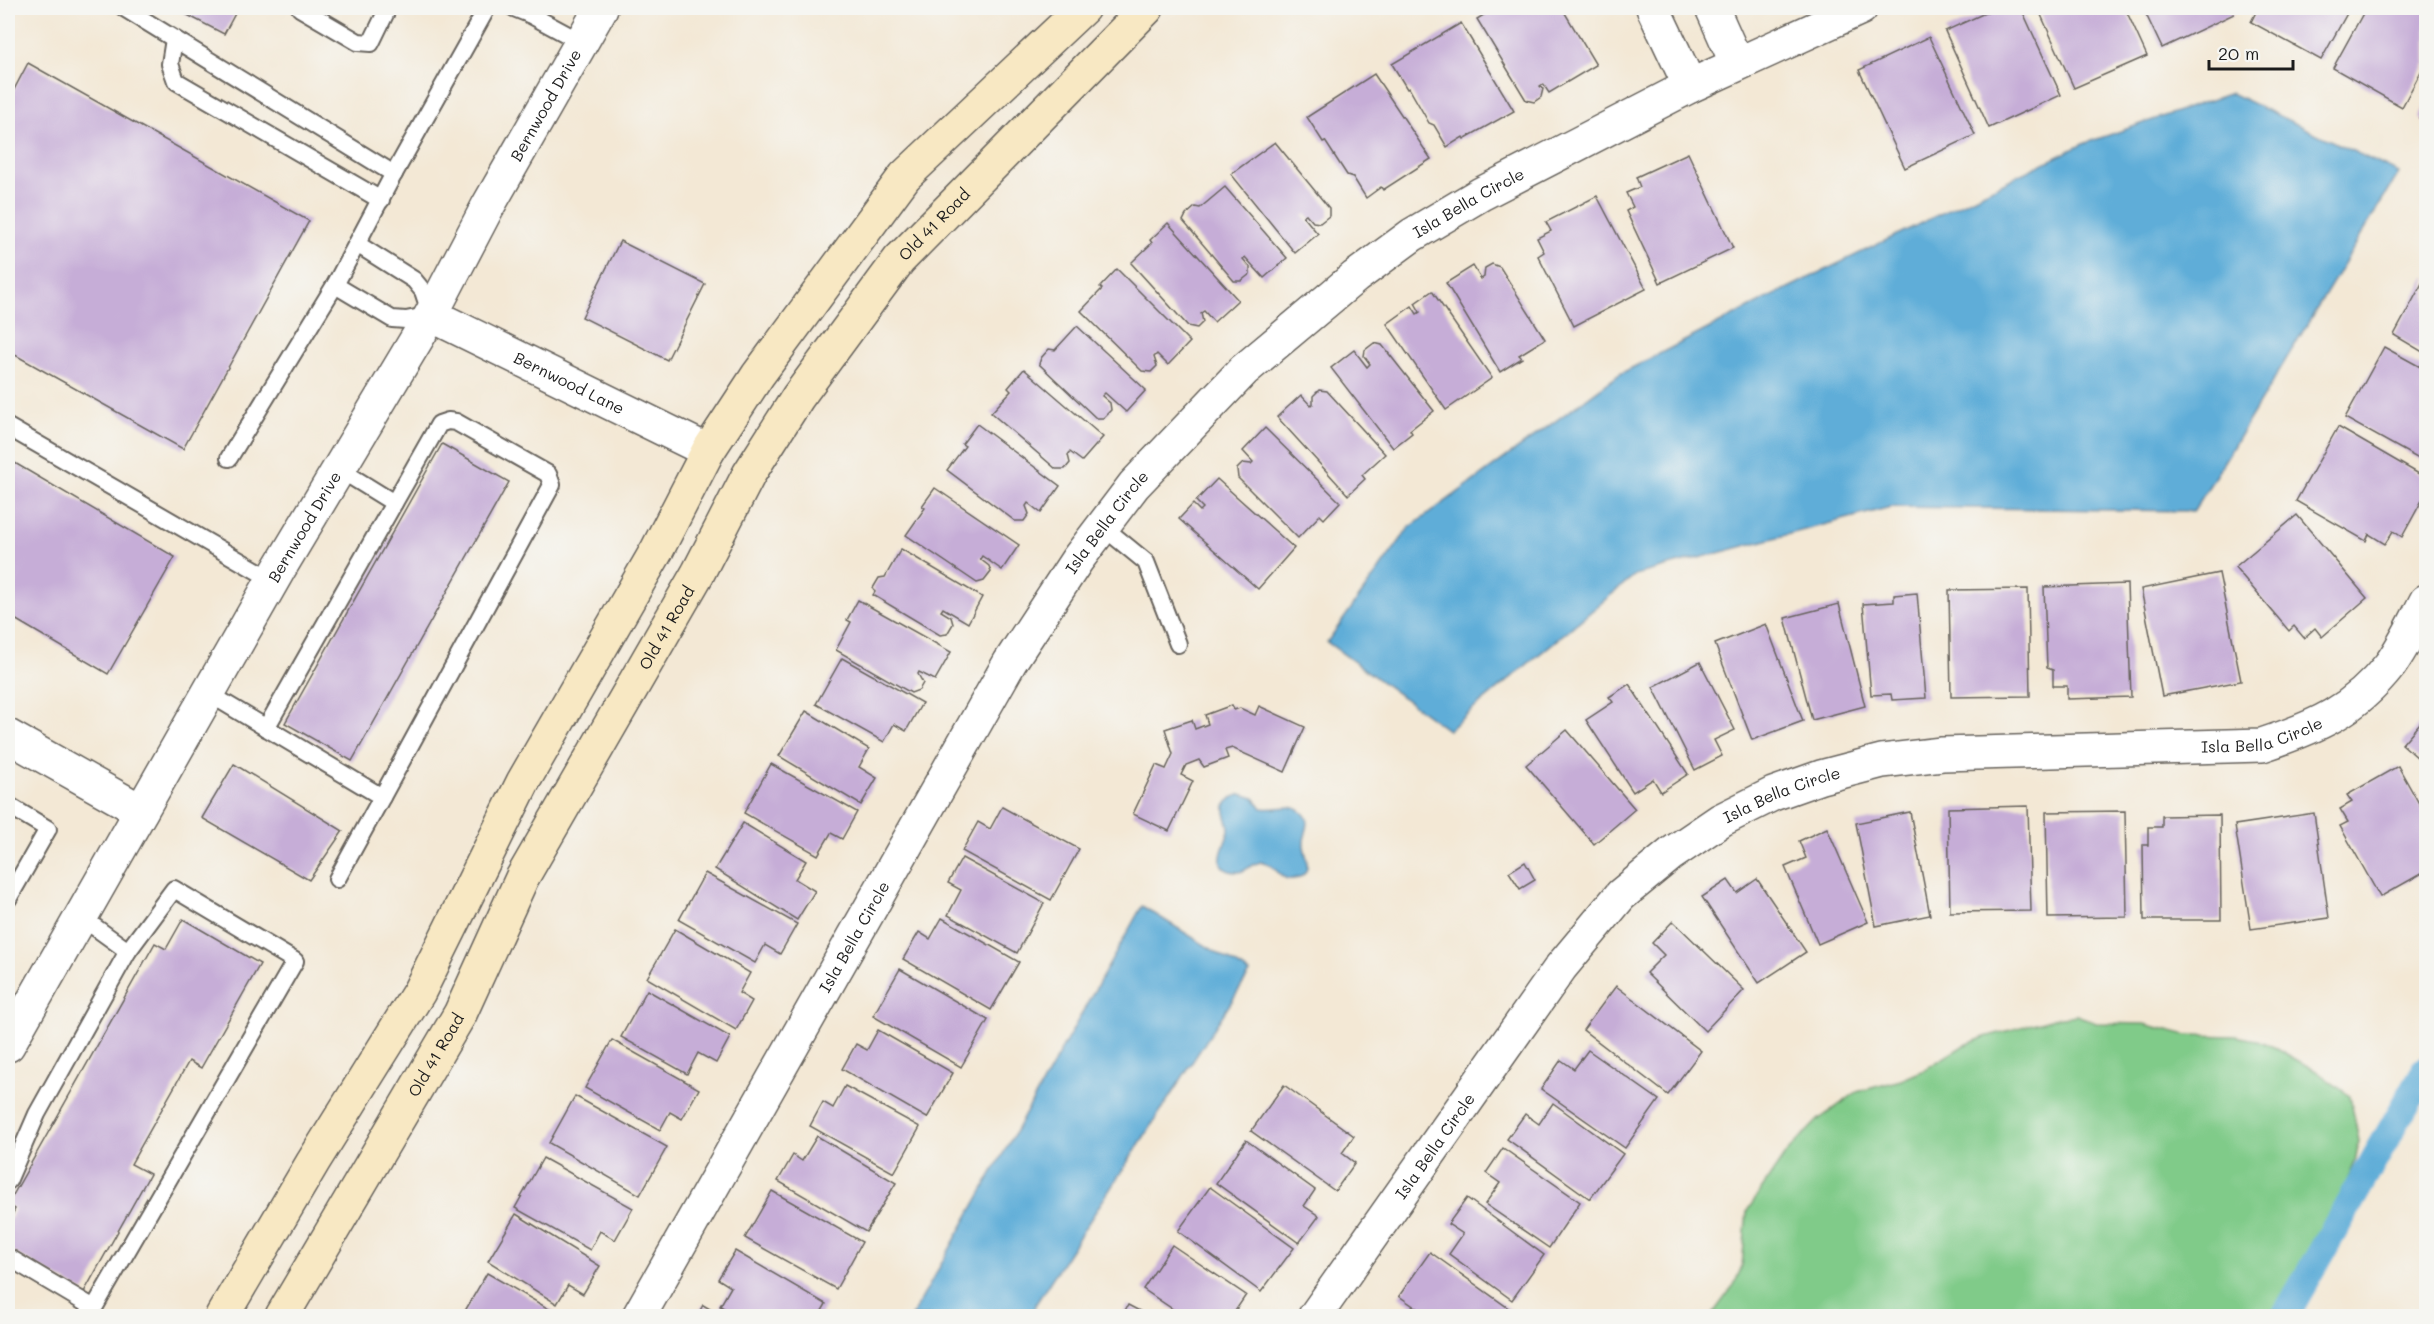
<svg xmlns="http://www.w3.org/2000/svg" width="2434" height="1324" font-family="Mali,sans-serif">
	<rect width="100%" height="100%" fill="#f6f6f2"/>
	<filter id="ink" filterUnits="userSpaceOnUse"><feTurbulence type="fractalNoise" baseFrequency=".0167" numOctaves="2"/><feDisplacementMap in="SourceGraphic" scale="12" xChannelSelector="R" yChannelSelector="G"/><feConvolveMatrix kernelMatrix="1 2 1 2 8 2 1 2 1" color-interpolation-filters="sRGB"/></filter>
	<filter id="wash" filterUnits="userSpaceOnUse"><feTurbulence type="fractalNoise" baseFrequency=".008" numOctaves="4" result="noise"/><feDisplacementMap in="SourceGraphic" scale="24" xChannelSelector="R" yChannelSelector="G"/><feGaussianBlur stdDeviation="1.35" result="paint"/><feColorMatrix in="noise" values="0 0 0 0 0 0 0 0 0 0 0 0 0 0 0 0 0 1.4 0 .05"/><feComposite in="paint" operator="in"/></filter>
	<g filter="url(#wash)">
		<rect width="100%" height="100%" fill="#f3e8d5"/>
		<!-- green -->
		<path fill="#80cb89" stroke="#4e7452" stroke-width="1.5" d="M2077 1015 2096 1023 2144 1024 2187 1035 2235 1036 2257 1040 2276 1048 2316 1071 2350 1096 2359 1141 2355 1162 2330 1223 2318 1240 2294 1298 2283 1316H1711L1734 1285 1742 1266 1747 1211 1786 1153 1818 1120 1857 1092 1901 1080 1922 1071 1963 1046 1985 1037 2054 1018Z"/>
		<!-- water -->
		<g fill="#5eadd8" stroke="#3d647a" stroke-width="1.5">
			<path d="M2231 93 2399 173 2194 511 1891 507 1635 575 1448 730 1327 642 1409 528 1620 374 1776 294 2083 144Z"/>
			<path d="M1241 794 1254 798 1262 808C1277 811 1289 802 1302 812 1315 823 1302 833 1304 846 1306 858 1314 876 1293 879 1279 881 1276 864 1263 862 1252 862 1247 872 1238 872 1205 871 1229 841 1229 829 1229 820 1223 815 1225 806L1231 798Z"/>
			<path d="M1142 906 1250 973 1035 1305 1032 1316H912Z"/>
		</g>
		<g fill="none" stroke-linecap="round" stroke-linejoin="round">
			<!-- canal -->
			<path stroke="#5eadd8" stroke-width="28" d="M2285 1316 2426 1069"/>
		</g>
		<g id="blocks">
			<!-- building -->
			<g fill="#c6add7">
				<path d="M174 8H238L224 34Z"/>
				<path d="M1495 8H1562L1596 65 1549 93 1543 84 1540 86 1543 89 1541 97 1534 102 1526 100 1477 19Z"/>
				<path d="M1996 8H2021L2061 95 1989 128 1945 31Z"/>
				<path d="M2048 8H2125L2147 56 2074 88 2041 15 2050 11Z"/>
				<path d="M2143 8H2231L2234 14 2162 48Z"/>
				<path d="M2258 8H2350L2321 60 2251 22Z"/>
				<path d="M2366 8H2426V62L2402 107 2333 68Z"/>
				<path d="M1461 23 1514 111 1464 139 1463 137 1447 147 1434 125 1429 123 1409 88 1407 89 1392 64Z"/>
				<path d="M1929 37 1975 135 1905 168 1859 70Z"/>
				<path d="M28 63 309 221 183 449 8 351V101Z"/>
				<path d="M1374 74 1431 159 1383 190 1381 187 1366 198 1353 177 1347 175 1325 141 1323 142 1307 117Z"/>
				<path d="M2426 104V123L2419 118Z"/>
				<path d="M1275 142 1329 208V216L1320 223 1313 222 1306 214 1303 216 1318 234 1295 253 1231 174Z"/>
				<path d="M1688 153 1733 248 1660 283 1626 211 1633 207 1626 193 1640 187 1636 177Z"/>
				<path d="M1225 187 1287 258 1264 278 1245 257 1243 259 1250 267V274L1241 281H1234L1183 221 1186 215 1195 207 1200 208Z"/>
				<path d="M1597 196 1646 289 1574 326 1538 256 1544 252 1537 238 1551 231 1546 222Z"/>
				<path d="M1168 223 1238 300 1214 322 1204 311 1201 313 1203 322 1197 328 1188 326 1131 263 1152 243 1150 240Z"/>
				<path d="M620 241 705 284 667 360 582 317Z"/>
				<path d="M1492 264 1500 267 1545 339 1519 355 1522 358 1500 372 1446 283 1473 266 1481 279 1484 277 1485 268Z"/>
				<path d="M1117 269 1190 342 1168 365 1157 354 1154 357 1157 366 1151 372 1142 371 1081 311 1102 289 1100 287Z"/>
				<path d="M2426 276V354L2394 335Z"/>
				<path d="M1432 291 1492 378 1446 410 1387 324 1412 306 1417 314 1420 312 1415 303Z"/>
				<path d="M1077 326 1146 390 1126 412 1105 393 1102 396 1110 403 1111 410 1103 418H1096L1039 364 1041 358 1049 349 1055 350Z"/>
				<path d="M1374 343 1382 345 1434 411 1410 430 1412 433 1393 448 1331 368 1354 350 1367 367 1370 364 1364 356 1365 350Z"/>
				<path d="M2384 347 2426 370V463L2345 418Z"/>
				<path d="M1024 369 1103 437 1082 461 1070 452 1068 455 1070 463 1065 469H1056L991 413 1011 391 1008 388Z"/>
				<path d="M1319 390 1327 391 1385 454 1362 475 1365 479 1348 495 1277 417 1301 395 1311 406 1313 404V396Z"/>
				<path d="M977 424 1060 486 1041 513 1028 503 1026 506 1029 514 1024 521H1015L947 470 965 446 962 444Z"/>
				<path d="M2338 427 2426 478V493L2402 537 2393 531 2385 544 2369 534 2366 541 2296 501Z"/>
				<path d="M1265 428 1340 502 1324 519 1320 515 1298 538 1238 478 1237 469 1243 463 1251 464 1253 462 1243 451Z"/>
				<path d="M442 444 509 482 352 761 285 723Z"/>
				<path d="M8 459 175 557 108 674 8 615Z"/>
				<path d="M1217 479 1294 548 1258 589 1179 519 1193 504 1200 511 1203 508 1196 501Z"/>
				<path d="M935 488 1019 545 1002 570 982 556 980 559 989 566 991 572 984 581 977 583 906 535 925 508 922 506Z"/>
				<path d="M2297 515 2367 598 2322 637 2315 628 2304 638 2294 626 2289 631 2235 567Z"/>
				<path d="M901 549 982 597 968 623 943 608 941 611 951 617 953 624 947 634 940 635 873 595 875 592 873 588 879 578 885 577Z"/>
				<path d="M2219 573 2241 681 2162 696 2141 589Z"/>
				<path d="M2127 584 2131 697 2067 699V686H2053V670L2047 668 2044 587Z"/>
				<path d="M2028 589 2030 696 1951 697 1949 590Z"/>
				<path d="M1917 593 1926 698 1892 700 1891 694 1871 695 1863 604 1894 602V595Z"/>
				<path d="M858 600 951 652 935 680 919 672 918 674 923 683 919 690 911 693 836 650 851 622 847 620Z"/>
				<path d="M1839 604 1865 706 1812 720 1785 618Z"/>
				<path d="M1766 624 1803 721 1752 740 1715 644Z"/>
				<path d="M842 658 922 703 906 731 894 724 884 742 816 704Z"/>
				<path d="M1700 662 1735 730 1714 740 1722 756 1695 770 1653 687Z"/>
				<path d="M1629 684 1688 774 1661 792 1653 779 1633 792 1586 720 1613 702 1609 697Z"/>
				<path d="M1232 705 1234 710 1240 708 1255 715 1259 706 1305 727 1285 772 1232 748 1225 750 1228 758 1204 767 1199 760 1186 765 1181 775 1193 781 1169 831 1133 814 1156 765 1166 769 1173 754 1165 729 1192 720 1195 729 1208 724 1205 715Z"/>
				<path d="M806 711 869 749 859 767 877 778 861 805 779 756Z"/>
				<path d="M2426 716V765L2402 744Z"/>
				<path d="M1567 730 1635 809 1594 844 1526 765Z"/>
				<path d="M234 764 343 831 309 880 202 818Z"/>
				<path d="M771 764 857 812 842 839 831 833 818 855 744 813Z"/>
				<path d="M2398 766 2426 816V871L2380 897 2340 826 2348 822 2340 809 2352 802 2347 795Z"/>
				<path d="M2028 806 2031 911 1950 912 1948 808Z"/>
				<path d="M1002 807 1079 849 1051 900 962 851 978 822 990 829Z"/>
				<path d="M2125 811 2127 917 2048 918 2046 812Z"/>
				<path d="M1910 812 1930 915 1876 926 1856 823Z"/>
				<path d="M2314 813 2329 918 2251 929 2235 825Z"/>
				<path d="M2220 815 2221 920H2144L2143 845H2148V827H2162V816Z"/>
				<path d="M743 823 806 861 795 879 815 891 797 920 715 869Z"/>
				<path d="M1827 828 1868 922 1818 944 1785 867 1806 858 1799 841Z"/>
				<path d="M962 858 1044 903 1017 953 948 915 961 890 948 883Z"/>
				<path d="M1525 862 1535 880 1520 889 1509 872Z"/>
				<path d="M705 873 797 924 780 954 765 945 755 963 679 920Z"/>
				<path d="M1757 879 1806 952 1759 983 1702 897 1728 880 1737 893Z"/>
				<path d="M942 918 1019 962 991 1010 903 959 919 932 930 939Z"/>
				<path d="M183 919 260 964 201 1068 189 1061 131 1164 150 1174 84 1292 8 1249V1223L15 1209 8 1204 155 943 166 949Z"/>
				<path d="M1673 921 1744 990 1705 1031 1646 973 1664 955 1652 943Z"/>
				<path d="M675 929 750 973 739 993 752 1001 736 1030 647 978Z"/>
				<path d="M900 969 988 1020 961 1067 873 1016Z"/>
				<path d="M1616 986 1701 1051 1668 1095 1583 1030Z"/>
				<path d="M647 990 730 1037 716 1063 698 1053 687 1074 621 1037Z"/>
				<path d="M878 1030 953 1073 927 1118 842 1069 856 1044 867 1050Z"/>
				<path d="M612 1040 699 1089 682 1119 670 1112 660 1130 585 1088Z"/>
				<path d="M1588 1050 1659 1100 1625 1148 1541 1089 1561 1060 1574 1069Z"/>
				<path d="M1284 1085 1354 1136 1342 1153 1355 1163 1335 1191 1251 1131Z"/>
				<path d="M845 1086 920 1127 894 1173 810 1126 823 1102 833 1108Z"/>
				<path d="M575 1096 667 1147 640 1195 549 1143Z"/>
				<path d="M1553 1103 1623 1154 1590 1199 1507 1139 1525 1114 1539 1124Z"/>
				<path d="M817 1136 896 1183 866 1232 778 1181 793 1155 802 1161Z"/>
				<path d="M1246 1140 1315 1190 1304 1206 1319 1216 1299 1243 1216 1183Z"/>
				<path d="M1503 1148 1580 1202 1549 1248 1485 1204 1500 1183 1486 1173Z"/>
				<path d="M543 1158 633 1208 615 1240 600 1231 590 1250 515 1208Z"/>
				<path d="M1210 1187 1294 1248 1261 1292 1178 1231Z"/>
				<path d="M772 1191 862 1242 836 1289 745 1238Z"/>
				<path d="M1467 1198 1544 1255 1512 1300 1449 1254 1463 1234 1448 1224Z"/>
				<path d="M516 1214 600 1266 583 1294 568 1285 557 1304 488 1261Z"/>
				<path d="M1172 1245 1246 1295 1233 1314 1236 1316H1183L1143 1289Z"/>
				<path d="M735 1251 826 1304 819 1316H738L720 1306 731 1287 718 1279Z"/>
				<path d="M1430 1252 1511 1310 1506 1316H1428L1399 1296Z"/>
				<path d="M487 1273 561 1316H462Z"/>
				<path d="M703 1305 722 1316H697Z"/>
				<path d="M1128 1305 1149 1316H1122Z"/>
			</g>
		</g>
	</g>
	<g filter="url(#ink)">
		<use href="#blocks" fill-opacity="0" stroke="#67635d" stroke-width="1.5"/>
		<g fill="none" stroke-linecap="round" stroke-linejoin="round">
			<!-- lane casing -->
			<g stroke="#67635d" stroke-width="20">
				<g id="lane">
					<path d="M124 8 394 174"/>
					<path d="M300 8 358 42 371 43 388 8"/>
					<path d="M514 8 529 14"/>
					<path d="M531 8 529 14 581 42"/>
					<path d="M174 39 170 64 176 81 381 200"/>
					<path d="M335 285 392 319 406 320 431 315 423 291 414 280 357 244"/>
					<path d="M8 427 273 580"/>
					<path d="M229 458 335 285 391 179 487 8"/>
					<path d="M339 469 394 503"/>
					<path d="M1102 526 1146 562 1178 644"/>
					<path d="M208 693 382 797 337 879"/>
					<path d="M266 728 439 424 448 421 456 422 548 474 552 485 382 797"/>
					<path d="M8 805 48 829 8 899"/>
					<path d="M81 917 128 951"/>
					<path d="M8 1181 37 1114 128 951 174 889 295 961 94 1308 8 1257"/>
				</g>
			</g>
			<!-- street casing -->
			<g stroke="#67635d" stroke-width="36">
				<g id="street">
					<path d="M1653 8 1690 86"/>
					<path d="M1712 8 1737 64"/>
					<path id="s1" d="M431 315 708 451"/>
					<path d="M8 736 141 811"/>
					<path id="s2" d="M8 1045 279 569 431 315 488 206 601 8"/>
					<path id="s3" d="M639 1316 1010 662 1077 560 1134 485 1244 370 1355 277 1412 235 1481 194 1690 86 1861 8"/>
					<path id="s4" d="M1315 1316 1561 967 1621 895 1671 854 1721 820 1773 794 1821 777 1882 761 1942 754 2262 745C2316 727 2354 711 2390 665 2404 646 2415 622 2426 601"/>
				</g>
			</g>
			<!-- secondary casing -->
			<g stroke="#67635d" stroke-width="36">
				<g id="secondary">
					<path d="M222 1316 313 1162 419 992 523 782 657 550 708 451 758 375 905 176 1083 8"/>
					<path id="s5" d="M282 1316 460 1014 522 878 698 573 749 474 798 397 899 260 1147 8"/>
				</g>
			</g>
			<!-- lane -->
			<use href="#lane" stroke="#fff" stroke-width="16"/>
			<!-- street -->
			<use href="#street" stroke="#fff" stroke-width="33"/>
			<!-- secondary -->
			<use href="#secondary" stroke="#f8e8c3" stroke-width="33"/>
		</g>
	</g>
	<g text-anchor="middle" stroke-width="4.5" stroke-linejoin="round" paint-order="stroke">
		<!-- street labels -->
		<g font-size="16" fill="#1c1c1c" stroke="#f6f6f2">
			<text dy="6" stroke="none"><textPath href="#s2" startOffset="1083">Bernwood Drive</textPath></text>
			<text dy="6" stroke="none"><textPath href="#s3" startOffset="1408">Isla Bella Circle</textPath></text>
			<text dy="6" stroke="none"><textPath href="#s5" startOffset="1275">Old 41 Road</textPath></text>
			<text dy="6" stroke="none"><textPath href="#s1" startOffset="154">Bernwood Lane</textPath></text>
			<text dy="6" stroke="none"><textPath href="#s3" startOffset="922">Isla Bella Circle</textPath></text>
			<text dy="6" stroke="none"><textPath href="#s2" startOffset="597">Bernwood Drive</textPath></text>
			<text dy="6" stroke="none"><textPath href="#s5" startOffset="789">Old 41 Road</textPath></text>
			<text dy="6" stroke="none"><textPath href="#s4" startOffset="1200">Isla Bella Circle</textPath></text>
			<text dy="6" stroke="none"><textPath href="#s4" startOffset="712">Isla Bella Circle</textPath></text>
			<text dy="6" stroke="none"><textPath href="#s3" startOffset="436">Isla Bella Circle</textPath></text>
			<text dy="6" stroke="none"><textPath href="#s5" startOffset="303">Old 41 Road</textPath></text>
			<text dy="6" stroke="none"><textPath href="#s4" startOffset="208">Isla Bella Circle</textPath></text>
		</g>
	</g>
	<!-- margin -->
	<rect width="2434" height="1324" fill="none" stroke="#f6f6f2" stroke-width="30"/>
	<!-- scale -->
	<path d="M2209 60v9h84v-9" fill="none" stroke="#1c1c1c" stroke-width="3"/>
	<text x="2218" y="60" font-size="18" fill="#1c1c1c" stroke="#f6f6f2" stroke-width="4.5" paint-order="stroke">20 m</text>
</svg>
